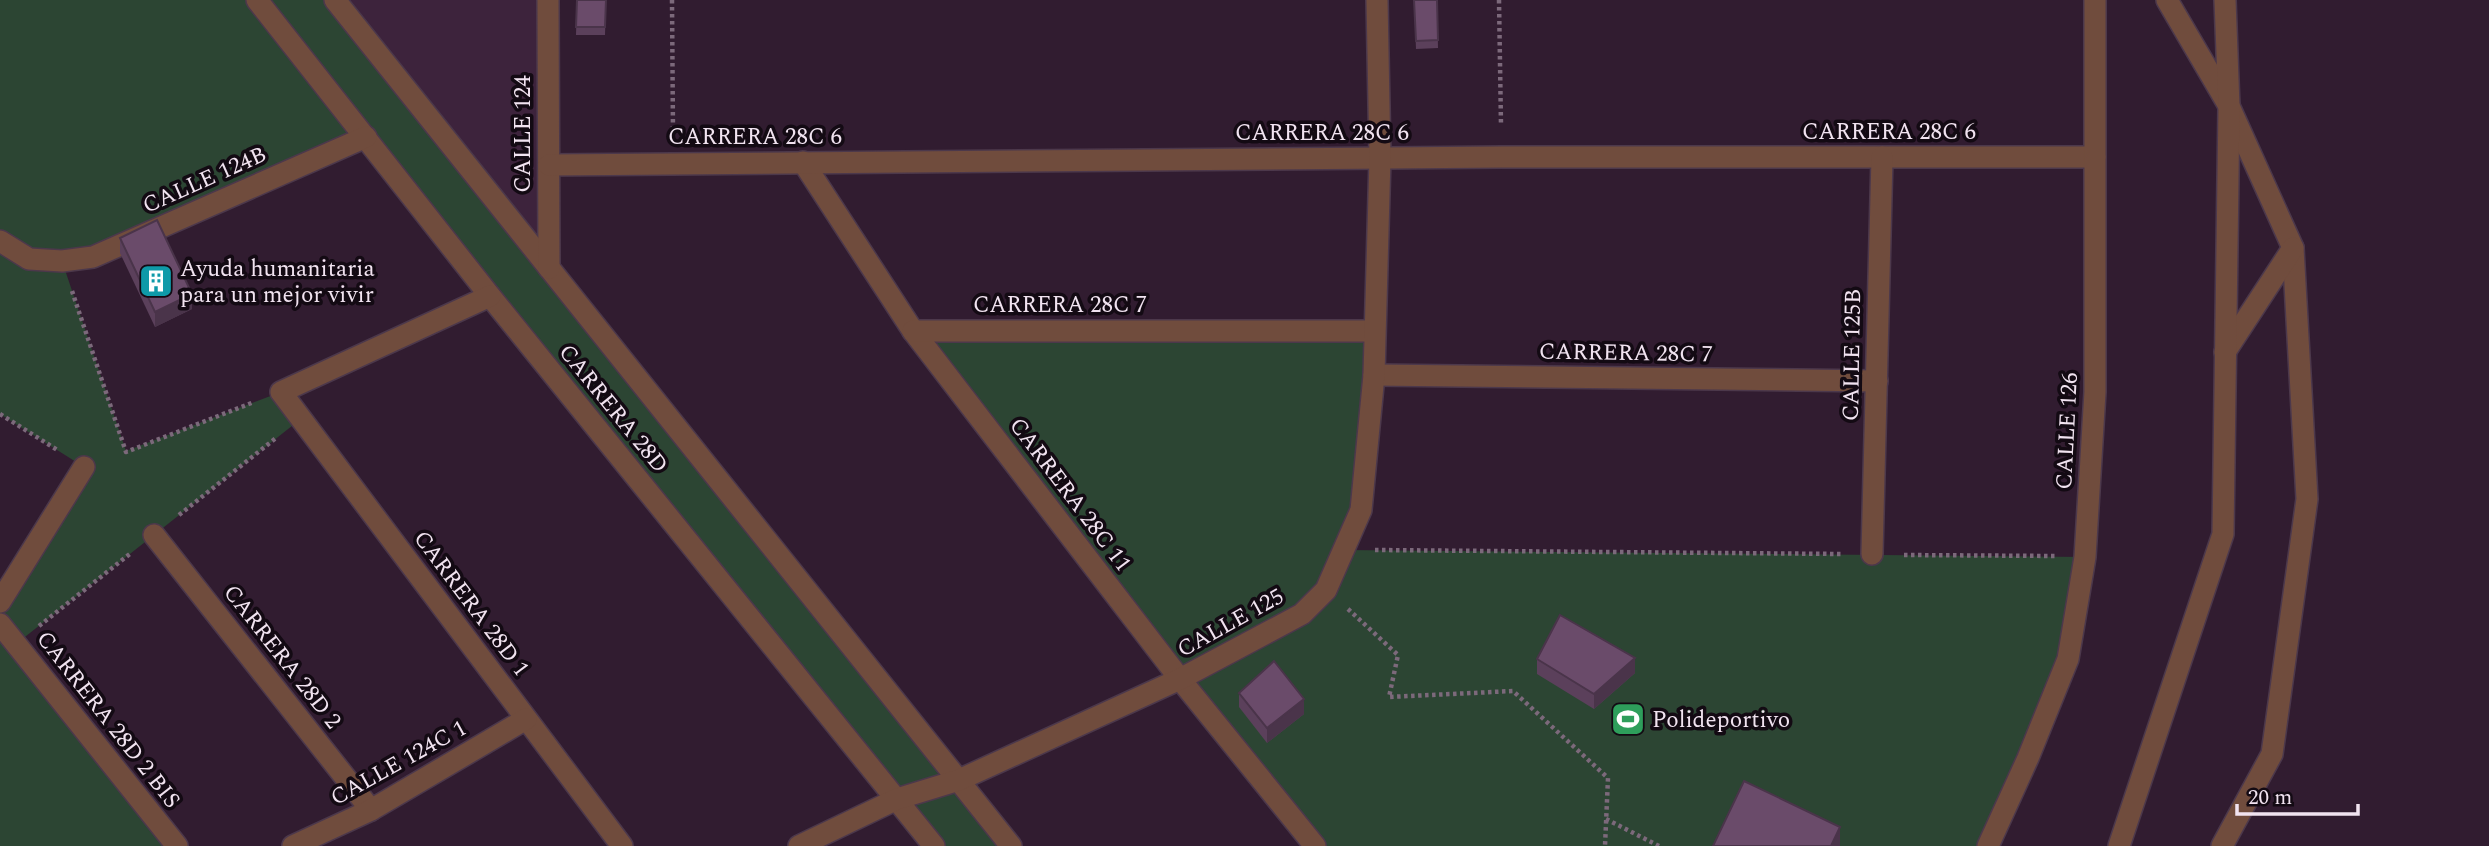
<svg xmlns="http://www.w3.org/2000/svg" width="2489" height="846" font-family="Spectral,serif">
	<rect width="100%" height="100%" fill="#311c30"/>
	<!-- built -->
	<path fill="#3d233c" d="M335 0H548L549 268Z"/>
	<!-- green -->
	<g fill="#2c4533">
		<path d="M0 0H335L1011 846H934L365 137 62 261 126 451 281 392 302 418 16 644 177 846H0V602L84 467 0 414Z"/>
		<path d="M913 331H1374V375L1344 550 2085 557 2068 659 1988 846H1315Z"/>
	</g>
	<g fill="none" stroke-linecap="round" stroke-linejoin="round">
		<!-- minor casing -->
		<g stroke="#4c384b" stroke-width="24">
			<g id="minor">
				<path d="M257 0 490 296 934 846"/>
				<path d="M335 0 1011 846"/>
				<path d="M548 0 549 268"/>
				<path d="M2167 0 2229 106 2293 248 2307 499 2272 754 2222 846"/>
				<path d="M803 162 913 331 1180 679 1315 846"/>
				<path d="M549 165 1502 157H2095"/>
				<path d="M0 241 29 259 62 261 93 257 366 137"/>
				<path d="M490 296 281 392 622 846"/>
				<path d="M913 331H1374"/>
				<path d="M2225 352 2293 248"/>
				<path d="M1374 375 1877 381"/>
				<path d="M154 535 371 810"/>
				<path d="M1872 554 1882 157"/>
				<path d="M0 602 84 467"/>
				<path d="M0 624 177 846"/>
				<path d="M293 846 371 810 526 719"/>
				<path d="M799 846 897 799 959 780 1180 679 1302 614 1326 590 1361 510 1374 375 1380 158 1377 0"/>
				<path d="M1988 846 2028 758 2068 659 2085 557 2095 392V0"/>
				<path d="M2119 846 2223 534 2229 106 2225 0"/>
			</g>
		</g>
		<!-- path -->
		<g stroke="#7c697b" stroke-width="4.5" stroke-dasharray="3.5 3.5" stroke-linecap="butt">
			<path d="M672 0 673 132"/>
			<path d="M1499 0 1501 125"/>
			<path d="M72 291 126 452 254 402"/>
			<path d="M0 414 59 451"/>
			<path d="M179 515 276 438"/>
			<path d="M1375 550 1843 554"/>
			<path d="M1904 555 2056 556"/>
			<path d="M1348 609 1398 655 1389 697 1513 691 1608 778 1605 846"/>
			<path d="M39 626 131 553"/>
			<path d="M1606 819 1659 846"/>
		</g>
		<!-- minor -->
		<use href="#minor" stroke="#704c3d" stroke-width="21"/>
	</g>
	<!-- wall -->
	<g fill="#5b405b">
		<path d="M577 0H606L605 35H576Z"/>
		<path d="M1414 0H1437L1438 48 1416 49Z"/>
		<path d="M120 238 192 309 155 327 120 253Z"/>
		<path d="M1537 659 1635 673 1594 709 1537 674Z"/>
		<path d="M1239 693 1304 714 1267 743 1239 707Z"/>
	</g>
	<!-- shaded-wall -->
	<g fill="#4a344a">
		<path d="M192 294V309L155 327V312Z"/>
		<path d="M1635 658V673L1594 709V694Z"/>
		<path d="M1304 699V714L1267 743V728Z"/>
		<path d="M1840 827V846H1831Z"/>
	</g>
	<!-- building -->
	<g fill="#6a4b6a" stroke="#4a344a" stroke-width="2">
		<path d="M577 0H606L605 27H576Z"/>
		<path d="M1414 0H1437L1438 40 1416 41Z"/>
		<path d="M157 220 192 294 155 312 120 238Z"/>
		<path d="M1560 615 1635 658 1594 694 1537 659Z"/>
		<path d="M1274 661 1304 699 1267 728 1239 693Z"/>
		<path d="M1744 781 1840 827 1831 846H1713Z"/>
	</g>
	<!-- icons -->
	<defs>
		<g id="building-square" transform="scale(1.75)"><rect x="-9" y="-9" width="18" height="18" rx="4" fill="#0f9aa8" stroke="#130a13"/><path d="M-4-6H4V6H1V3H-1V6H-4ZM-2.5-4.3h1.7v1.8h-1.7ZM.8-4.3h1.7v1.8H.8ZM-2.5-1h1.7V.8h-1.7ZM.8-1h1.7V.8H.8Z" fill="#fff"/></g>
		<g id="stadium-square" transform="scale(1.75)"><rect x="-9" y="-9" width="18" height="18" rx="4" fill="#2e9e5b" stroke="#130a13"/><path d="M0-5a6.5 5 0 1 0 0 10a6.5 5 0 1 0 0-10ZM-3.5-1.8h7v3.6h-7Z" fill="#fff"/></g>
	</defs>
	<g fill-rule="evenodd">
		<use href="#building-square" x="156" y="281"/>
		<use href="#stadium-square" x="1628" y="719"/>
	</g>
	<g text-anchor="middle" stroke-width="7" stroke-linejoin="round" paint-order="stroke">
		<!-- street labels -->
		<g font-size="23" fill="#f1e3f0" stroke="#130a13">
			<text x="1889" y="139">CARRERA 28C 6</text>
			<text x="1322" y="140">CARRERA 28C 6</text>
			<text transform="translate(522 134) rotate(-90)" y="8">CALLE 124</text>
			<text x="755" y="144">CARRERA 28C 6</text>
			<text transform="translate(204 179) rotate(-24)" y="8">CALLE 124B</text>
			<text x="1060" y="312">CARRERA 28C 7</text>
			<text transform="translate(1626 352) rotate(1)" y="8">CARRERA 28C 7</text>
			<text transform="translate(1851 355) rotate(-89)" y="8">CALLE 125B</text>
			<text transform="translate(614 408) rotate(51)" y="8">CARRERA 28D</text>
			<text transform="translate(2066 431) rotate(-87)" y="8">CALLE 126</text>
			<text transform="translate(1071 494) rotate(53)" y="8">CARRERA 28C 11</text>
			<text transform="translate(472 603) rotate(53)" y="8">CARRERA 28D 1</text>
			<text transform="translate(1230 622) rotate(-29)" y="8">CALLE 125</text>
			<text transform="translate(283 656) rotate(52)" y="8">CARRERA 28D 2</text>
			<text transform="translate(109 719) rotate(52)" y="8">CARRERA 28D 2 BIS</text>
			<text transform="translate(398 762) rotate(-29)" y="8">CALLE 124C 1</text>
		</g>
		<!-- poi labels -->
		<g font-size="23" fill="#f1e3f0" stroke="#130a13" text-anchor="start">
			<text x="180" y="276">Ayuda humanitaria<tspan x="180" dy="26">para un mejor vivir</tspan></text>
			<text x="1652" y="727">Polideportivo</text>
		</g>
	</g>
	<!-- scale -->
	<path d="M2237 804v10h121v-10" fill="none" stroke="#f1e3f0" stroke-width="3.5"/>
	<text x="2248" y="804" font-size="21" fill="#f1e3f0" stroke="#130a13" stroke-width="5" paint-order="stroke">20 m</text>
</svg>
